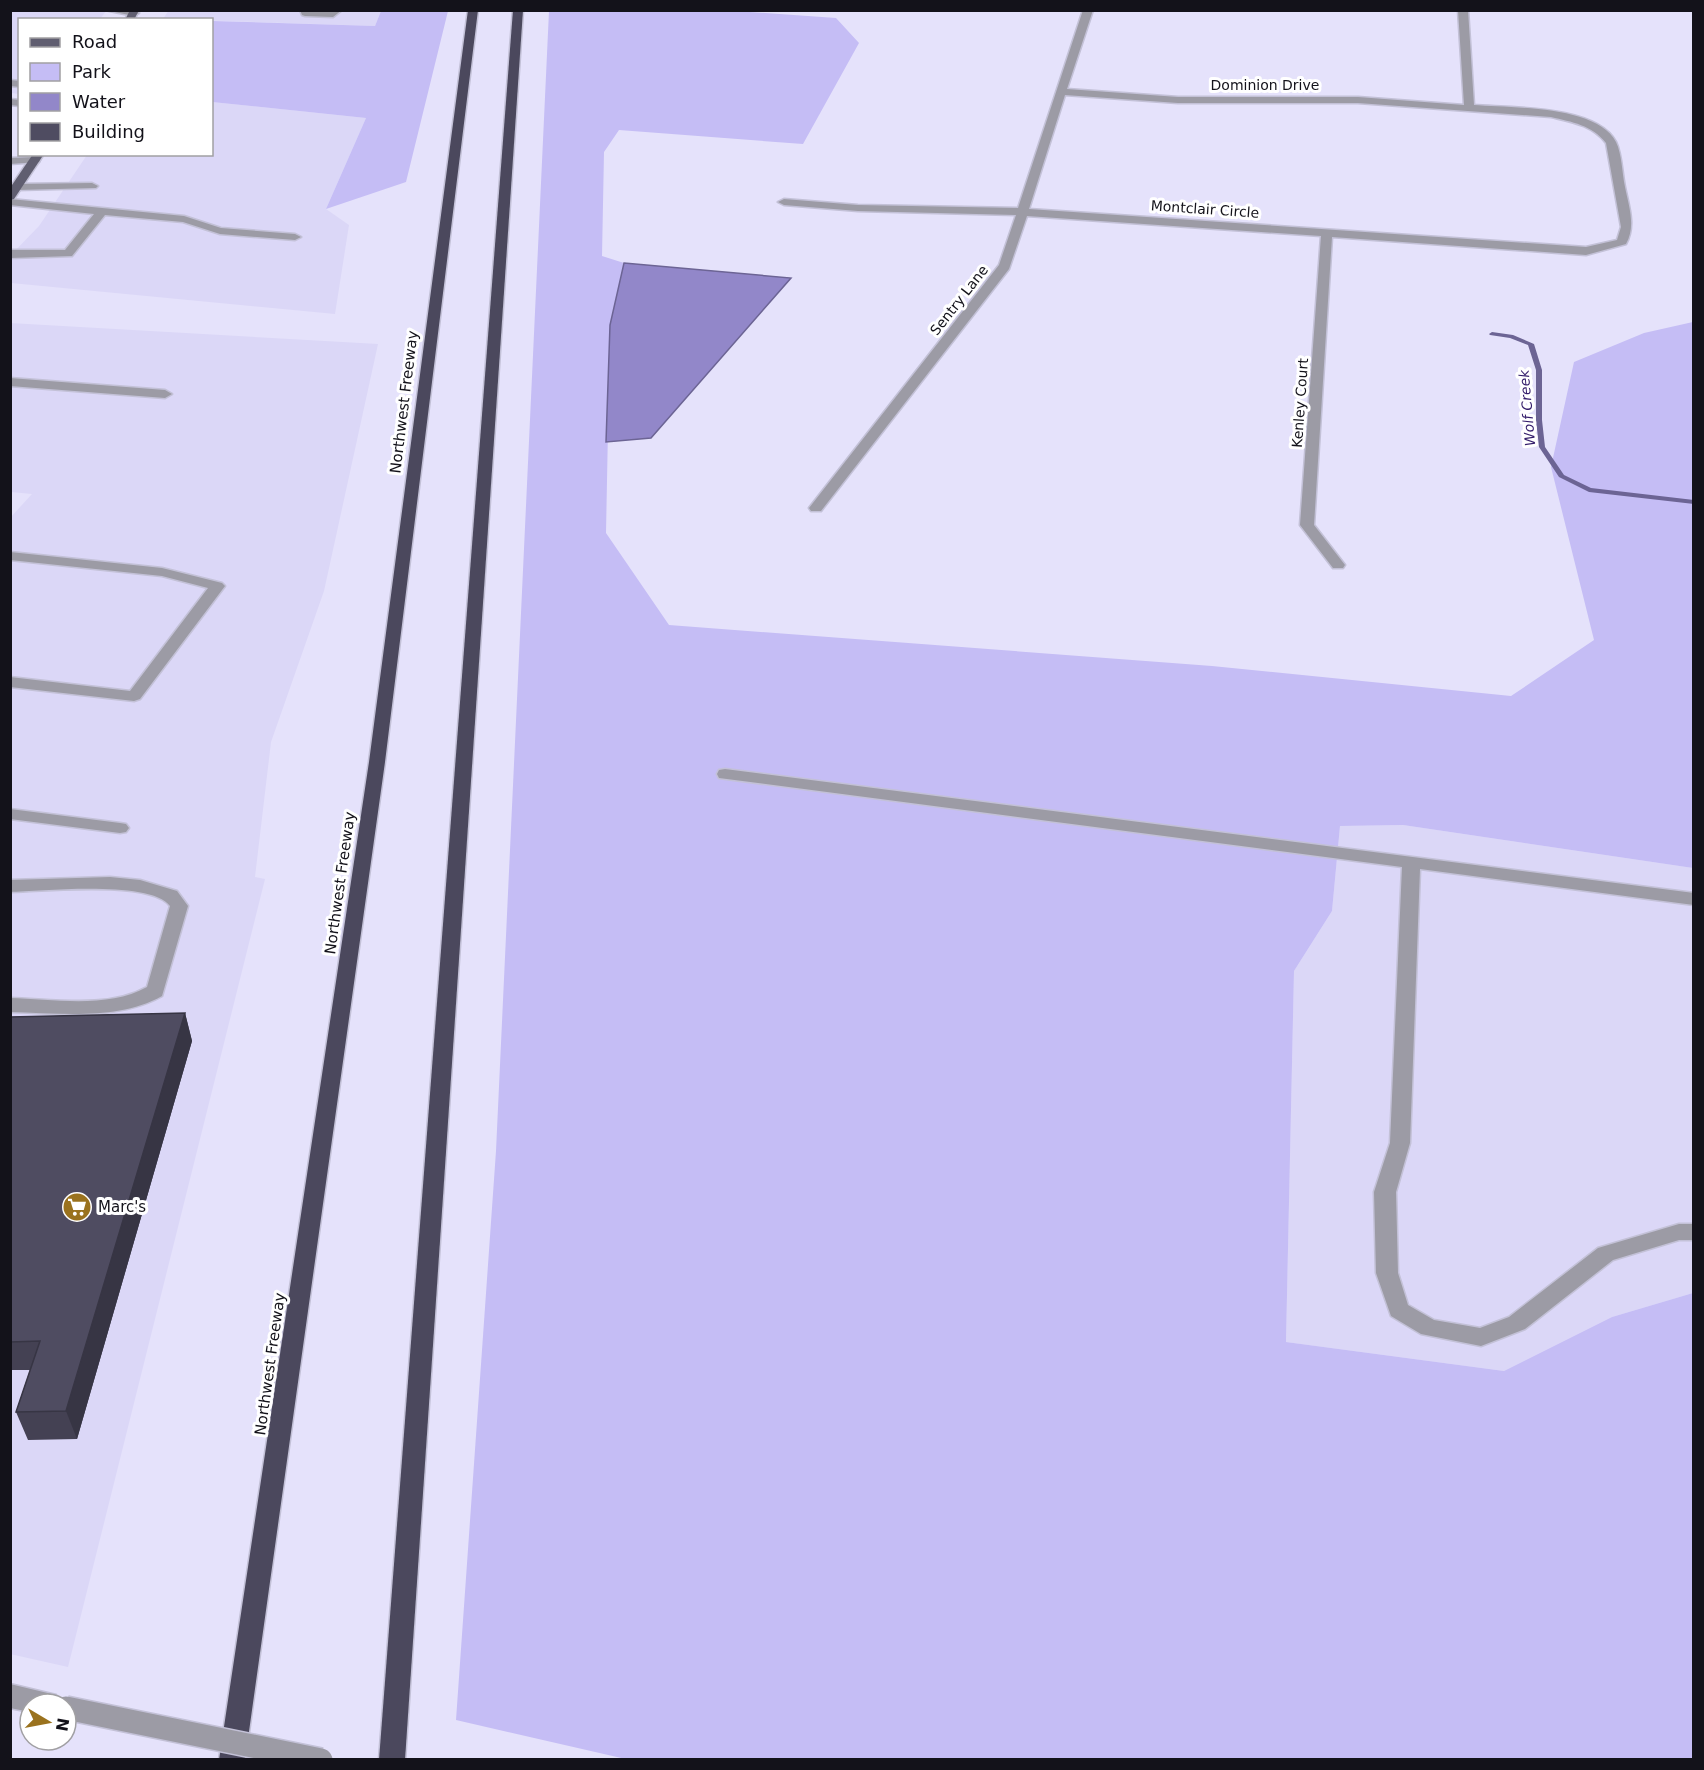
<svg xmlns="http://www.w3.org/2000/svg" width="1704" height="1770" font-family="'DejaVu Sans',sans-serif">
	<rect width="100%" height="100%" fill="#e5e2fb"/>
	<!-- built -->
	<g fill="#dbd7f7">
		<path d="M169 10 381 11 375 26 163 19Z"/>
		<path d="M10 11H106L100 19 20 20 19 94 11 93Z"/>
		<path d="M212 102 366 118 326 209 349 225 335 314 11 283 10 256 39 226 87 155 212 154Z"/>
		<path d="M10 323 378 344 324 591 271 742 255 877 265 879 68 1667 10 1654V518L32 494 11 492Z"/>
		<path d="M1403 825 1693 868V1293L1612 1317 1504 1371 1286 1342 1294 971 1332 911 1340 826Z"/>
	</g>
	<!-- green -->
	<g fill="#c5bdf5">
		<path d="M721 10 836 18 859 43 803 144 619 130 604 152 602 256 624 263 610 325 606 533 669 625 1212 666 1511 696 1594 640 1551 467 1574 362 1644 333 1693 322V868L1403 825 1340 826 1332 911 1294 971 1286 1342 1504 1371 1612 1317 1693 1293V1759L630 1760 456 1720 496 1151 549 11Z"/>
		<path d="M381 11H448L406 182 326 209 366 118 212 102V21L375 26Z"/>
	</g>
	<!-- water -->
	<path fill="#9287c9" stroke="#6c6494" stroke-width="1.5" d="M624 263 791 278 651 438 606 442 610 325Z"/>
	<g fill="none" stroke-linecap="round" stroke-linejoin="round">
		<!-- stream -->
		<path fill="#6c6494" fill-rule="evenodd" d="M1492 332 1513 335 1534 344 1542 370V420L1545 447 1564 475 1591 488 1694 500V504L1589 492 1559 477 1539 447 1536 420V370L1528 345 1510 338 1490 335 1489 334Z"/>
		<!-- service casing -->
		<g stroke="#c3c1d7" stroke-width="3">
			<g id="service">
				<path d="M105 10H135L139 13 134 16Z"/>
				<path d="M300 10H342L333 17 305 16 302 15Z"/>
				<path d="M10 80 20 81V87L10 86Z"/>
				<path d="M35 157 40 160 39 162 10 164V158Z"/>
				<path d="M92 183 98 186 96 188 17 190 11 187 17 184Z"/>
				<path d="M10 199 184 216 221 228 295 234 301 237 295 240 220 234 183 222 105 215 72 256 10 258V250H65L94 214 10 205Z"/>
				<path d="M10 378 165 390 172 394 165 398 10 386Z"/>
				<path d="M10 552 162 568 222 583 225 586 140 699 134 701 10 687V677L130 691 208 588 162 576 10 560Z"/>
				<path d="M725 769 1694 893V905L1420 869 1410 1143 1396 1192 1398 1273 1408 1305 1434 1320 1480 1328 1509 1317 1598 1248 1679 1224H1694V1240H1679L1613 1260 1525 1329 1481 1346 1421 1334 1391 1316 1376 1273 1374 1192 1390 1143 1402 867 719 778 717 774 719 770Z"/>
				<path d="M10 809 120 823 126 824 129 828 126 832 120 833 10 819Z"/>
				<path d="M110 877 140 880 177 891 188 906 162 996C117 1021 60 1013 10 1012V998C53 999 108 1009 147 987L170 906C151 880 43 891 10 892V880Z"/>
			</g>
		</g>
		<!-- minor casing -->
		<g stroke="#c3c1d7" stroke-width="3">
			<g id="minor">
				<path d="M1083 10H1093L1067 89 1178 97H1358L1464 105 1458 10H1468L1474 105C1511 108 1597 105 1616 142 1622 154 1622 173 1625 187 1629 207 1636 226 1626 244L1586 255 1332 237 1314 525 1345 565 1343 568H1333L1300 525 1321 236 1027 216 1009 269 821 511H811L809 508 999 265 1016 215 858 211 784 205 778 202 784 199 858 205 1018 208ZM1065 95 1178 103H1358L1551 117C1572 122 1592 125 1606 143L1621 227 1617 240 1586 247 1029 209Z"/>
				<path d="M10 99 20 100V106L10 105Z"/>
			</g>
		</g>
		<!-- tertiary casing -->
		<g stroke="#c3c1d7" stroke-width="3">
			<path id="tertiary" d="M10 1684 56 1695 60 1704H30V1712L10 1708Z"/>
		</g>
		<!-- primary casing -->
		<g stroke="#c3c1d7" stroke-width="3">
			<g id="primary">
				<path d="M130 10H139L134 20H125Z"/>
				<path d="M33 154H44L14 199 10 200V188Z"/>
			</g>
		</g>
		<!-- motorway casing -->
		<g stroke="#c3c1d7" stroke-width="3">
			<g id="motorway">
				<path d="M468 10H478L385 762 245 1760H219L369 762Z"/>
				<path d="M513 10H523L405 1760H379Z"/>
			</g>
		</g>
		<!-- service -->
		<use href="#service" fill="#9c9ba5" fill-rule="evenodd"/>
		<!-- minor -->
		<use href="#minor" fill="#9c9ba5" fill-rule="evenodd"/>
		<!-- tertiary -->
		<use href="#tertiary" fill="#9c9ba5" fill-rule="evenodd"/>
		<!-- primary -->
		<use href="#primary" fill="#605e70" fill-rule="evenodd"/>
		<!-- motorway -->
		<use href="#motorway" fill="#4b485d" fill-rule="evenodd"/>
		<!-- tertiary-bridge casing -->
		<g stroke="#c3c1d7" stroke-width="26" stroke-linecap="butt">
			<path id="tertiary-bridge" d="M66 1708 321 1760"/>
		</g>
		<!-- tertiary-bridge -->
		<use href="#tertiary-bridge" stroke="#9c9ba5" stroke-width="23"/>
	</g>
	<!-- wall -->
	<path fill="#444153" d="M185 1013 192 1041 77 1439 28 1440 16 1412 30 1370H10V1017Z"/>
	<!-- shaded-wall -->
	<path fill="#373544" d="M185 1013 192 1041 77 1439 66 1411Z"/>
	<!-- building -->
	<path fill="#4f4c61" stroke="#373544" stroke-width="1.5" d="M185 1013 66 1411 16 1412 40 1341 10 1342V1017Z"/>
	<!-- icons -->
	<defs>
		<g id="supermarket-disc" transform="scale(1.5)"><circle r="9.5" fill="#9a721e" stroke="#fff"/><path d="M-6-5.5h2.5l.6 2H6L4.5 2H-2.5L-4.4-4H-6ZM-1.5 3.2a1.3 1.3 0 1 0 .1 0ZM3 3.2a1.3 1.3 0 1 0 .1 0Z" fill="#fff"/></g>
	</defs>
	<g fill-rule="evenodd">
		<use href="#supermarket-disc" x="77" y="1207"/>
	</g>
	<g text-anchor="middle" stroke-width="6" stroke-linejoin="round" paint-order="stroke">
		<!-- far-street labels -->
		<g font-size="14" fill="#13121a" stroke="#fff">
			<text x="1265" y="90">Dominion Drive</text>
			<text transform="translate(1205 209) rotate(4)" y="5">Montclair Circle</text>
			<text transform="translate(959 300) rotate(-52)" y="5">Sentry Lane</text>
			<text transform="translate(1300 403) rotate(-86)" y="5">Kenley Court</text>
		</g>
		<!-- far-water labels -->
		<g font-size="14" font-style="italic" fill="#341d6b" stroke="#fff">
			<text transform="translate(1527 408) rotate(-95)" y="5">Wolf Creek</text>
		</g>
		<!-- street labels -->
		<g font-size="15" fill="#13121a" stroke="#fff">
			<text transform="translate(404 402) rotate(-83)" y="5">Northwest Freeway</text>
			<text transform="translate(340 883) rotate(-82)" y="5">Northwest Freeway</text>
			<text transform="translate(270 1364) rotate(-82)" y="5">Northwest Freeway</text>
		</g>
		<!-- poi labels -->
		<g font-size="15" fill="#13121a" stroke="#fff" text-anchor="start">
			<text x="98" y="1212">Marc's</text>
		</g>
	</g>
	<!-- border -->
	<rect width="1704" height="1770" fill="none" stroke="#13121a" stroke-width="24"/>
	<!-- legend -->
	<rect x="18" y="18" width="195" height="138" fill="#ffffff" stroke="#a1a0a3" stroke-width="1.5"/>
	<rect x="30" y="38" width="30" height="9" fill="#605e70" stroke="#a1a0a3" stroke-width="1.5"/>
	<text x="72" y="48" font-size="18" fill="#13121a">Road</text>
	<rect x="30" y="63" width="30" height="18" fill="#c5bdf5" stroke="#a1a0a3" stroke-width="1.5"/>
	<text x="72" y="78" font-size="18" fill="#13121a">Park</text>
	<rect x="30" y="93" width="30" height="18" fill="#9287c9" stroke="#a1a0a3" stroke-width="1.5"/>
	<text x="72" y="108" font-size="18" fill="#13121a">Water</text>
	<rect x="30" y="123" width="30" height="18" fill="#4f4c61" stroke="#a1a0a3" stroke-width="1.5"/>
	<text x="72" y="138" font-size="18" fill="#13121a">Building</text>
	<!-- north arrow -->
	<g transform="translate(48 1722) rotate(100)"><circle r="28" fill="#ffffff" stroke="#a1a0a3" stroke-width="1.5"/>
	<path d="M0-4.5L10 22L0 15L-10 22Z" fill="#9a721e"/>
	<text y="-9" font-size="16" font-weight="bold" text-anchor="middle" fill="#13121a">N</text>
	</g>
</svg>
